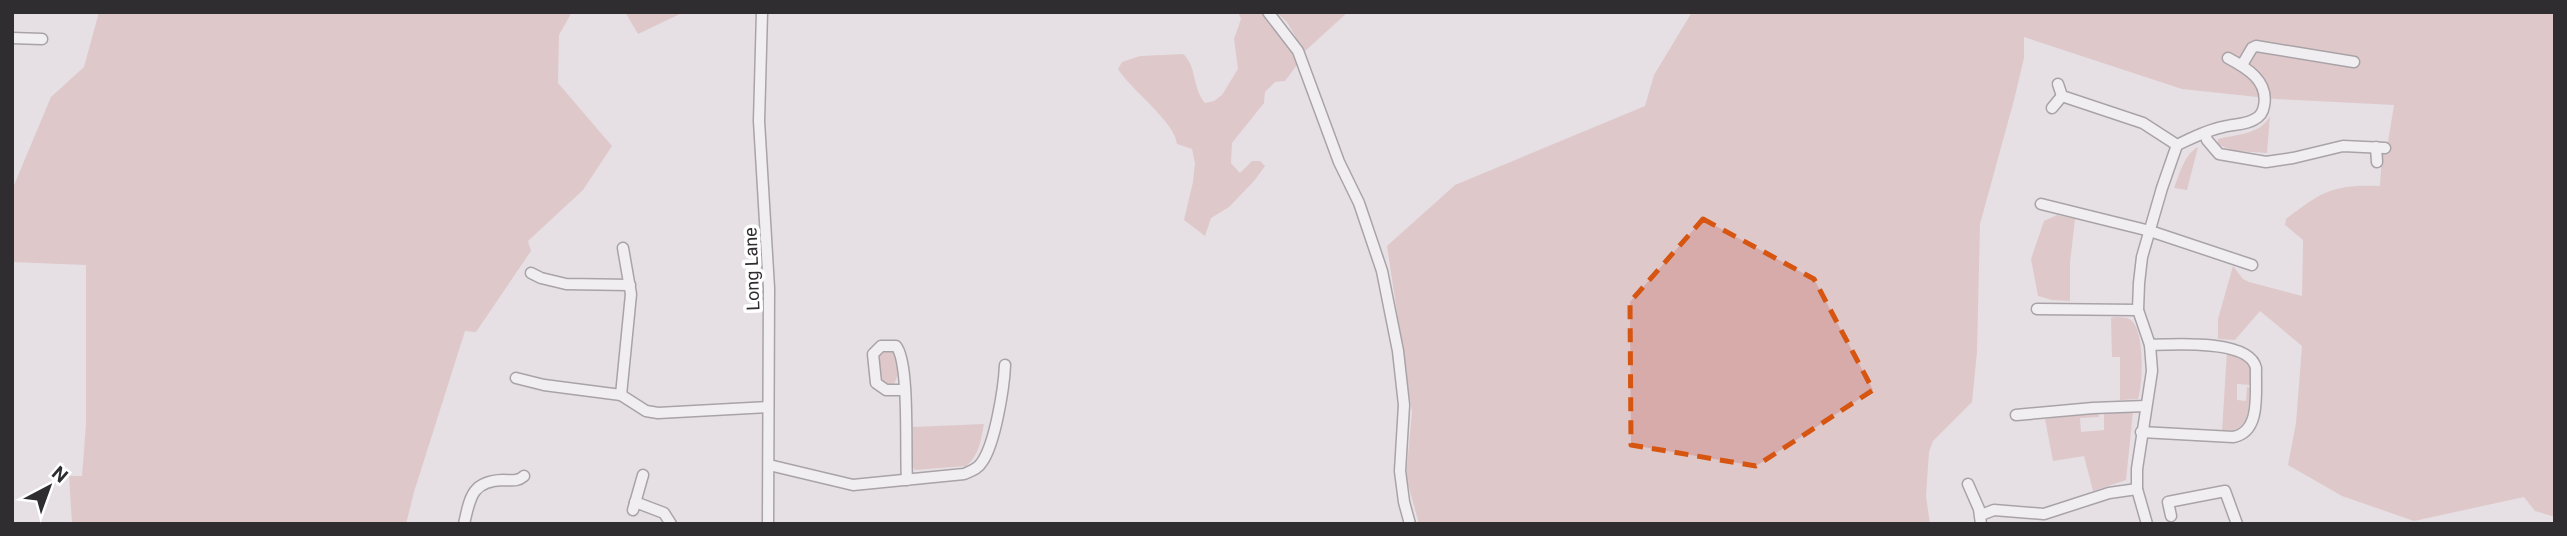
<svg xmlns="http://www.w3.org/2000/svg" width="2567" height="536" font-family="Roboto,sans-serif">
	<rect width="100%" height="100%" fill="#e6e0e5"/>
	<!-- green -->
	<g fill="#d6aba9">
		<path d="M99 12H572L559 35 558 83 612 146 583 190 528 241 531 251 476 332 465 331 414 492 406 524H72L69 476H82L86 424V265L12 262V190L51 97 84 67Z"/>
		<path d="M625 12H684L638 34Z"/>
		<path d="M1238 12H1260C1278 27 1288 44 1297 65L1285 81 1275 82 1265 92 1264 103 1232 143 1231 163 1240 173 1252 161H1260L1265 166 1254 181 1229 207 1211 218 1205 236 1184 220 1193 182 1195 163 1192 149 1177 144C1175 122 1132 91 1118 69L1122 62 1140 56 1183 54C1197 66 1192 88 1205 103L1214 101 1222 95 1238 69 1234 39 1241 19Z"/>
		<path d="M1276 12H1348L1304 52 1287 22Z"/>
		<path d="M1692 12H2555V517L2535 511 2524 497 2414 521 2342 496 2288 465 2296 423 2302 346 2260 311 2235 340 2218 339V319L2233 266 2243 279 2249 282 2302 296 2303 240 2285 225 2286 219C2322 191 2334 184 2380 186L2382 154 2387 148 2394 105 2276 99 2182 89 2024 37V58L2014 100 1980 224 1977 352 1972 402 1933 441 1929 452 1926 496 1930 524H1419L1406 477 1412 412 1387 246 1455 185 1645 106 1654 75Z"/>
		<path d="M2270 116 2267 153 2235 151 2218 145V139C2237 134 2260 135 2270 116Z"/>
		<path d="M2198 147 2187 190 2174 188C2180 173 2184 155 2198 147Z"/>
		<path d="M2057 215 2075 219 2070 263V301L2052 300 2038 296 2031 259 2044 221Z"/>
		<path d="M2114 317C2120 317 2127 317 2131 320 2145 331 2143 384 2138 399L2120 400V357H2112L2111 318Z"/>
		<path d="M888 350 892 351C899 359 900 374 894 384L886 386 878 380C877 367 873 355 888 350Z"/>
		<path d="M2227 351 2235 352 2250 364V385L2237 384V400L2246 401 2247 387 2250 388C2248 410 2251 433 2222 431Z"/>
		<path d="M2098 412 2099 417 2080 418 2081 432 2104 430V412H2133L2126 480 2093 491 2084 456 2053 461 2045 419Z"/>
		<path d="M984 424C981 440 979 456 966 466L915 470 911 464 913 427Z"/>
	</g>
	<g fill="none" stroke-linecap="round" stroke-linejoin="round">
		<!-- minor casing -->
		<g stroke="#5f5a5e" stroke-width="13">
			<g id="minor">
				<path d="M762 12 759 121 769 288 768 524"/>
				<path d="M1268 12 1298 51 1339 162 1359 203 1382 271 1398 351 1404 405 1400 471 1404 502 1410 524"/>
				<path d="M12 38 42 39"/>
				<path d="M2242 65 2252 48 2256 46 2354 62"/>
				<path d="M2058 84 2062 96 2143 123 2177 145"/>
				<path d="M2052 108 2062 96"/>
				<path d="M2205 133 2207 140 2219 154 2266 162 2293 158 2343 146 2385 148"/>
				<path d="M2376 147 2377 162"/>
				<path d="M2041 204 2150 231 2252 265"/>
				<path d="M531 273 541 278 566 284 630 285"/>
				<path d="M2037 309 2138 310"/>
				<path d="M516 378 544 385 621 395 631 294 623 248"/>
				<path d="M904 390H886L876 383 873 354 881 346H896C910 362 905 454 907 480"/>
				<path d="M621 395 646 411 658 413 768 407"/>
				<path d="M2016 415 2093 408 2146 406"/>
				<path d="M2141 432 2233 437C2262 432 2255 391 2256 368 2250 339 2174 344 2150 345"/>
				<path d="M769 465 853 485 964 474C971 471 978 469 982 462 995 444 1004 388 1005 365"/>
				<path d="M1968 484 1979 509 1981 524"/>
				<path d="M635 502 664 513 671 524"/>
				<path d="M633 510 643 475"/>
				<path d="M1981 515 1994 510 2044 514 2109 493 2137 489"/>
				<path d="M2171 516 2168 502 2225 491 2237 524"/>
				<path d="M464 524C470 497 472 481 503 480 512 480 517 482 524 476"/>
				<path d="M2147 524 2137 489V469L2152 371 2150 345 2138 310 2139 283 2142 257 2162 188 2177 145C2192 138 2207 130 2223 127 2234 124 2246 125 2255 119 2261 116 2263 112 2264 106 2269 81 2247 68 2228 58"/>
			</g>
		</g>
		<!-- minor -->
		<use href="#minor" stroke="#fff" stroke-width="10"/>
	</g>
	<!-- marked area -->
	<path d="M0 0H2567V536H0ZM1703 219 1814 279 1873 390 1756 466 1631 445 1630 302Z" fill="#e6e0e5" fill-opacity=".55" fill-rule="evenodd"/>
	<path fill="none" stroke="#d65510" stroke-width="5" stroke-dasharray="14 9" stroke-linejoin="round" d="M1703 219 1814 279 1873 390 1756 466 1631 445 1630 302Z"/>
	<g text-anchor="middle" stroke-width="7" stroke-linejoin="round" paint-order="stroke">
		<!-- street labels -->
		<g font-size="18" fill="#2f2d2f" stroke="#fff">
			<text transform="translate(752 269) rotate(-92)" y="6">Long Lane</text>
		</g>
	</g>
	<!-- border -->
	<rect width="2567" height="536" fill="none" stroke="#2f2d2f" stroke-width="28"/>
	<!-- north arrow -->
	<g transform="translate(49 487) rotate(41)" stroke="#ffffff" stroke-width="5" paint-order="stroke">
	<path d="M0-5L12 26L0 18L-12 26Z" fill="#2f2d2f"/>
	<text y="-10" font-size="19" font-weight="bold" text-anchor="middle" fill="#2f2d2f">N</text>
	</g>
</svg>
